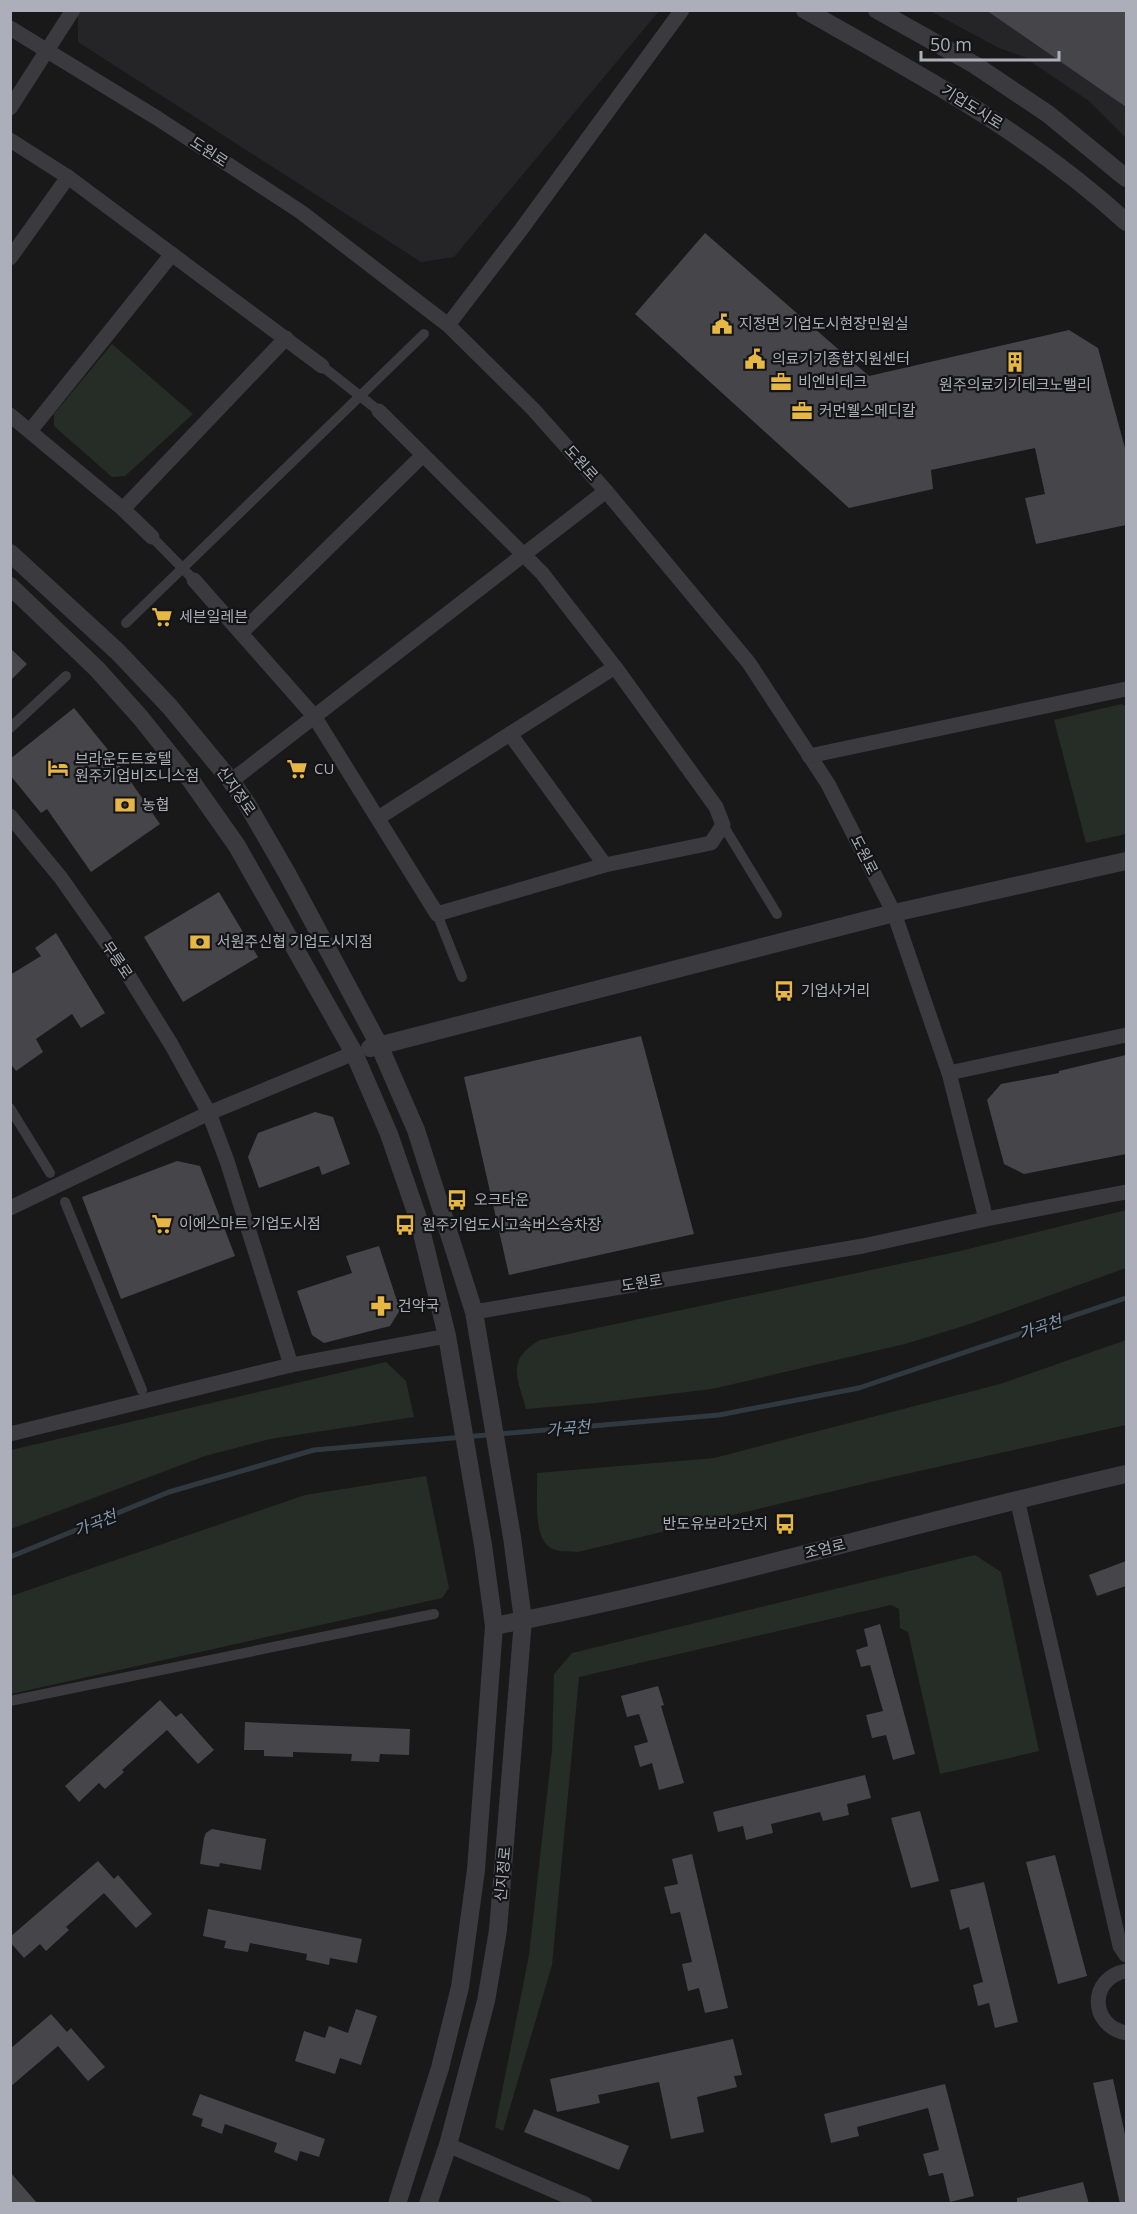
<svg xmlns="http://www.w3.org/2000/svg" width="1137" height="2214" font-family="'Open Sans','Noto Sans KR',sans-serif">
	<rect width="100%" height="100%" fill="#19191a"/>
	<!-- built -->
	<g fill="#252527">
		<path d="M78 11H659L454 257 421 262 78 42Z"/>
		<path d="M930 11H1126V138L1089 101 1024 57 999 48Z"/>
	</g>
	<!-- green -->
	<g fill="#252d26">
		<path d="M112 344 193 414 125 476 112 477 54 426V414Z"/>
		<path d="M1121 704 1126 706V834L1086 843 1054 720Z"/>
		<path d="M1126 1210V1268L970 1324 905 1344 712 1389 596 1403 526 1409C517 1376 506 1360 540 1340L956 1252Z"/>
		<path d="M1126 1340V1425L888 1478 578 1552C569 1551 554 1553 547 1545 533 1532 538 1491 537 1473L714 1458 1000 1384Z"/>
		<path d="M386 1362 406 1381 414 1417 270 1439 205 1456 11 1529V1450Z"/>
		<path d="M426 1476 449 1588 442 1598 11 1694V1596L305 1495Z"/>
		<path d="M975 1555 1001 1572 1039 1751 940 1774 908 1632 900 1628 899 1609 891 1605 579 1677 552 1965 503 2131 495 2127 529 1955 552 1750 554 1674 572 1653Z"/>
	</g>
	<g fill="none" stroke-linecap="round" stroke-linejoin="round">
		<!-- stream -->
		<path stroke="#313940" stroke-width="5" d="M10 1557 169 1492 314 1450 719 1415 859 1388 1126 1298"/>
	</g>
	<!-- building -->
	<g fill="#46464a">
		<path d="M986 10H1126V107Z"/>
		<path d="M705 233 869 376 1069 330 1098 348 1126 452V525L1036 544 1025 498 1045 494 1035 448 931 470 933 489 849 508 635 314Z"/>
		<path d="M10 648 27 664 10 681Z"/>
		<path d="M74 708 113 756 160 824 91 872 47 809 41 813 10 775V759Z"/>
		<path d="M219 892 258 957 183 1002 144 937Z"/>
		<path d="M56 933 105 1013 81 1028 72 1014 36 1039 43 1052 16 1071 10 1063V975L41 956 35 948Z"/>
		<path d="M641 1036 694 1234 509 1275 464 1077Z"/>
		<path d="M1126 1055V1154L1024 1174 1004 1164 987 1100 1001 1084 1059 1073V1071Z"/>
		<path d="M315 1112 333 1117 350 1164 322 1175 319 1166 259 1188 248 1157 258 1133Z"/>
		<path d="M177 1161 200 1166 235 1256 121 1299 82 1197Z"/>
		<path d="M379 1246 400 1310 390 1326 324 1343 312 1335 297 1291 352 1273 346 1256Z"/>
		<path d="M1126 1561V1586L1097 1596 1089 1575Z"/>
		<path d="M880 1624 915 1754 893 1760 886 1735 872 1738 866 1715 883 1711 870 1665 861 1667 856 1650 868 1646 864 1629Z"/>
		<path d="M658 1686 664 1705 661 1706 684 1783 659 1790 652 1763 640 1767 634 1746 648 1742 639 1714 627 1717 621 1696Z"/>
		<path d="M160 1700 176 1717 181 1713 214 1750 198 1764 167 1730 122 1770 124 1772 105 1789 99 1783 79 1802 65 1786Z"/>
		<path d="M245 1722 410 1729 409 1755 380 1754 379 1762 351 1761 352 1754 293 1752V1757L264 1756V1750H244Z"/>
		<path d="M865 1775 871 1798 847 1804 849 1815 823 1821 820 1812 771 1824 773 1833 746 1840 743 1826 718 1832 713 1812Z"/>
		<path d="M920 1811 939 1881 911 1888 891 1818Z"/>
		<path d="M212 1829 266 1839 261 1870 220 1863 219 1867 200 1864 204 1838 206 1833Z"/>
		<path d="M692 1854 728 2008 705 2013 699 1988 688 1991 682 1964 692 1962 680 1912 671 1914 664 1887 678 1884 672 1859Z"/>
		<path d="M1055 1855 1087 1976 1058 1984 1026 1862Z"/>
		<path d="M98 1861 114 1879 118 1875 152 1914 136 1928 104 1893 66 1927 69 1930 46 1951 40 1944 24 1958 10 1942V1937Z"/>
		<path d="M984 1882 1018 2022 995 2028 989 2003 978 2006 973 1985 983 1982 969 1927 960 1930 950 1890Z"/>
		<path d="M208 1909 362 1939 357 1963 330 1958 329 1965 306 1960 307 1954 250 1943 248 1952 224 1948 226 1941 203 1936Z"/>
		<path d="M356 2009 377 2016 361 2065 340 2058 335 2074 295 2061 304 2031 325 2038 329 2026 348 2033Z"/>
		<path d="M51 2014 67 2032 71 2028 105 2067 88 2081 58 2046 10 2087V2049Z"/>
		<path d="M733 2039 742 2075 734 2076 737 2087 697 2097 704 2132 671 2139 659 2082 598 2095 600 2103 557 2112 550 2079Z"/>
		<path d="M1113 2079 1126 2139V2204H1120L1093 2083Z"/>
		<path d="M945 2084 974 2196 950 2202 943 2173 929 2176 923 2154 939 2150 928 2108 857 2127 859 2136 831 2143 824 2114Z"/>
		<path d="M200 2094 325 2139 319 2157 300 2151 297 2161 274 2152 277 2143 225 2124 222 2134 201 2126 203 2119 192 2115Z"/>
		<path d="M534 2109 629 2146 619 2170 524 2132Z"/>
		<path d="M10 2172 38 2204H10Z"/>
		<path d="M1083 2182 1089 2204H1017V2198Z"/>
	</g>
	<g fill="none" stroke-linecap="round" stroke-linejoin="round">
		<!-- pedestrian -->
		<g stroke="#3a3a3f" stroke-width="10">
			<path d="M322 366 379 411"/>
			<path d="M152 537 194 580"/>
			<path d="M126 623 424 334"/>
			<path d="M10 728 66 676"/>
			<path d="M723 825 777 914"/>
			<path d="M437 914 462 977"/>
			<path d="M10 1108 50 1173"/>
			<path d="M65 1202 142 1390"/>
			<path d="M10 1701 434 1614"/>
		</g>
		<!-- minor -->
		<g stroke="#3a3a3f" stroke-width="15">
			<path d="M10 28 157 118 301 212 448 325 533 409 606 491 749 663 828 784 894 913 949 1073 986 1219"/>
			<path d="M10 108 73 10"/>
			<path d="M10 140 68 177 322 366"/>
			<path d="M10 258 68 177"/>
			<path d="M448 325 520 231 682 10"/>
			<path d="M10 415 123 509 152 537"/>
			<path d="M30 431 172 254"/>
			<path d="M123 509 286 338"/>
			<path d="M194 580 314 716 437 914 605 865 711 843 723 825 716 807 615 667 542 573 379 411"/>
			<path d="M241 633 423 455"/>
			<path d="M510 734 605 865"/>
			<path d="M809 756 1126 689"/>
			<path d="M231 781 606 491"/>
			<path d="M10 816 61 878 120 962 171 1044 209 1113 227 1161 291 1365"/>
			<path d="M378 818 615 667"/>
			<path d="M949 1073 1126 1035"/>
			<path d="M10 1208 209 1113 354 1053"/>
			<path d="M474 1312 863 1246 986 1219 1126 1192"/>
			<path d="M10 1434 291 1365 447 1336"/>
			<path d="M1017 1499 1120 1946 1126 1955"/>
			<path d="M1126 1971C1089 1978 1089 2025 1126 2033"/>
			<path d="M448 2145 585 2204"/>
		</g>
		<!-- tertiary -->
		<g stroke="#3a3a3f" stroke-width="18">
			<path d="M805 10C918 74 1031 134 1126 222"/>
			<path d="M877 10 975 65 1048 114 1126 178"/>
			<path d="M10 553 118 652 170 707 231 781 247 804 288 875 379 1045 416 1130 474 1312 512 1537 523 1620 498 1930 486 2001 448 2145 428 2204"/>
			<path d="M10 586 97 669 140 717 192 782 237 846 354 1053 389 1134 419 1221 447 1336 483 1545 494 1626 476 1870 460 1987 440 2068 397 2204"/>
			<path d="M370 1048 894 913 1126 861"/>
			<path d="M494 1626C707 1585 915 1522 1126 1474"/>
		</g>
	</g>
	<!-- icons -->
	<defs>
		<g id="civic-bare" transform="scale(1.62)"><path d="M-.6-6.5H3V-4.5H.6V-3L4-1V1h2V6H-6V1h2V-1L-.6-3ZM-1.2 2.5V6h2.4V2.5Z" fill="#e7b744" stroke="#141315" stroke-width="2.5" paint-order="stroke"/></g>
		<g id="building-bare" transform="scale(1.62)"><path d="M-4-6H4V6H1V3H-1V6H-4ZM-2.5-4.3h1.7v1.8h-1.7ZM.8-4.3h1.7v1.8H.8ZM-2.5-1h1.7V.8h-1.7ZM.8-1h1.7V.8H.8Z" fill="#e7b744" stroke="#141315" stroke-width="2.5" paint-order="stroke"/></g>
		<g id="office-bare" transform="scale(1.62)"><path d="M-6-3h4V-5.5h4V-3h4V5H-6ZM-1-4.5V-3h2v-1.5ZM-6 0V1H6V0Z" fill="#e7b744" stroke="#141315" stroke-width="2.5" paint-order="stroke"/></g>
		<g id="supermarket-bare" transform="scale(1.62)"><path d="M-6-5.5h2.5l.6 2H6L4.5 2H-2.5L-4.4-4H-6ZM-1.5 3.2a1.3 1.3 0 1 0 .1 0ZM3 3.2a1.3 1.3 0 1 0 .1 0Z" fill="#e7b744" stroke="#141315" stroke-width="2.5" paint-order="stroke"/></g>
		<g id="hotel-bare" transform="scale(1.62)"><path d="M-6-4.5h1.5V1H6V5H4.5V3h-9V5H-6ZM-4 0a1.8 1.8 0 1 1 3.6 0ZM.5 0V-2.5h3Q6-2.5 6 0Z" fill="#e7b744" stroke="#141315" stroke-width="2.5" paint-order="stroke"/></g>
		<g id="bank-bare" transform="scale(1.62)"><path d="M-6-4H6V4H-6ZM0-2.3a2.3 2.3 0 1 0 0 4.6a2.3 2.3 0 1 0 0-4.6Z" fill="#e7b744" stroke="#141315" stroke-width="2.5" paint-order="stroke"/></g>
		<g id="bus-bare" transform="scale(1.62)"><path d="M-5-6H5V4H4V6H2V4H-2V6H-4V4H-5ZM-3.5-4V0h7V-4ZM-3.5 1.2v1.5H-2V1.2ZM2 1.2v1.5H3.5V1.2Z" fill="#e7b744" stroke="#141315" stroke-width="2.5" paint-order="stroke"/></g>
		<g id="pharmacy-bare" transform="scale(1.62)"><path d="M-2-6h4v4h4v4h-4v4h-4v-4h-4v-4h4Z" fill="#e7b744" stroke="#141315" stroke-width="2.5" paint-order="stroke"/></g>
	</defs>
	<g fill-rule="evenodd">
		<use href="#civic-bare" x="722" y="324"/>
		<use href="#civic-bare" x="755" y="359"/>
		<use href="#building-bare" x="1015" y="362"/>
		<use href="#office-bare" x="781" y="382"/>
		<use href="#office-bare" x="802" y="411"/>
		<use href="#supermarket-bare" x="162" y="617"/>
		<use href="#hotel-bare" x="58" y="768"/>
		<use href="#supermarket-bare" x="297" y="769"/>
		<use href="#bank-bare" x="125" y="805"/>
		<use href="#bank-bare" x="200" y="942"/>
		<use href="#bus-bare" x="784" y="991"/>
		<use href="#bus-bare" x="457" y="1200"/>
		<use href="#supermarket-bare" x="162" y="1224"/>
		<use href="#bus-bare" x="405" y="1225"/>
		<use href="#pharmacy-bare" x="381" y="1306"/>
		<use href="#bus-bare" x="785" y="1524"/>
	</g>
	<g text-anchor="middle" stroke-width="4.5" stroke-linejoin="round" paint-order="stroke">
		<!-- street labels -->
		<g font-size="15" fill="#acafb9" stroke="#141315">
			<text transform="translate(972 107) rotate(32)" y="5">기업도시로</text>
			<text transform="translate(209 152) rotate(33)" y="5">도원로</text>
			<text transform="translate(581 463) rotate(48)" y="5">도원로</text>
			<text transform="translate(236 791) rotate(55)" y="5">신지정로</text>
			<text transform="translate(864 855) rotate(63)" y="5">도원로</text>
			<text transform="translate(117 960) rotate(56)" y="5">무릉로</text>
			<text transform="translate(642 1283) rotate(-9)" y="5">도원로</text>
			<text transform="translate(825 1549) rotate(-14)" y="5">조엄로</text>
			<text transform="translate(503 1874) rotate(-85)" y="5">신지정로</text>
		</g>
		<!-- poi labels -->
		<g font-size="15" fill="#acafb9" stroke="#141315" text-anchor="start">
			<text x="739" y="329">지정면 기업도시현장민원실</text>
			<text x="772" y="364">의료기기종합지원센터</text>
			<text x="798" y="387">비엔비테크</text>
			<text x="1015" y="390" text-anchor="middle">원주의료기기테크노밸리</text>
			<text x="819" y="416">커먼웰스메디칼</text>
			<text x="179" y="622">세븐일레븐</text>
			<text x="75" y="764">브라운도트호텔<tspan x="75" dy="17">원주기업비즈니스점</tspan></text>
			<text x="314" y="774">CU</text>
			<text x="142" y="810">농협</text>
			<text x="217" y="947">서원주신협 기업도시지점</text>
			<text x="801" y="996">기업사거리</text>
			<text x="474" y="1205">오크타운</text>
			<text x="179" y="1229">이에스마트 기업도시점</text>
			<text x="422" y="1230">원주기업도시고속버스승차장</text>
			<text x="398" y="1311">건약국</text>
			<text x="768" y="1529" text-anchor="end">반도유보라2단지</text>
		</g>
		<!-- water labels -->
		<g font-size="16" font-style="italic" fill="#859bb2" stroke="#141315">
			<text transform="translate(1040 1327) rotate(-19)" y="6">가곡천</text>
			<text transform="translate(568 1428) rotate(-5)" y="6">가곡천</text>
			<text transform="translate(95 1523) rotate(-22)" y="6">가곡천</text>
		</g>
	</g>
	<!-- border -->
	<rect width="1137" height="2214" fill="none" stroke="#acafb9" stroke-width="24"/>
	<!-- scale -->
	<path d="M921 51v9h138v-9" fill="none" stroke="#acafb9" stroke-width="3"/>
	<text x="930" y="51" font-size="18" fill="#acafb9" stroke="#141315" stroke-width="4.5" paint-order="stroke">50 m</text>
</svg>
